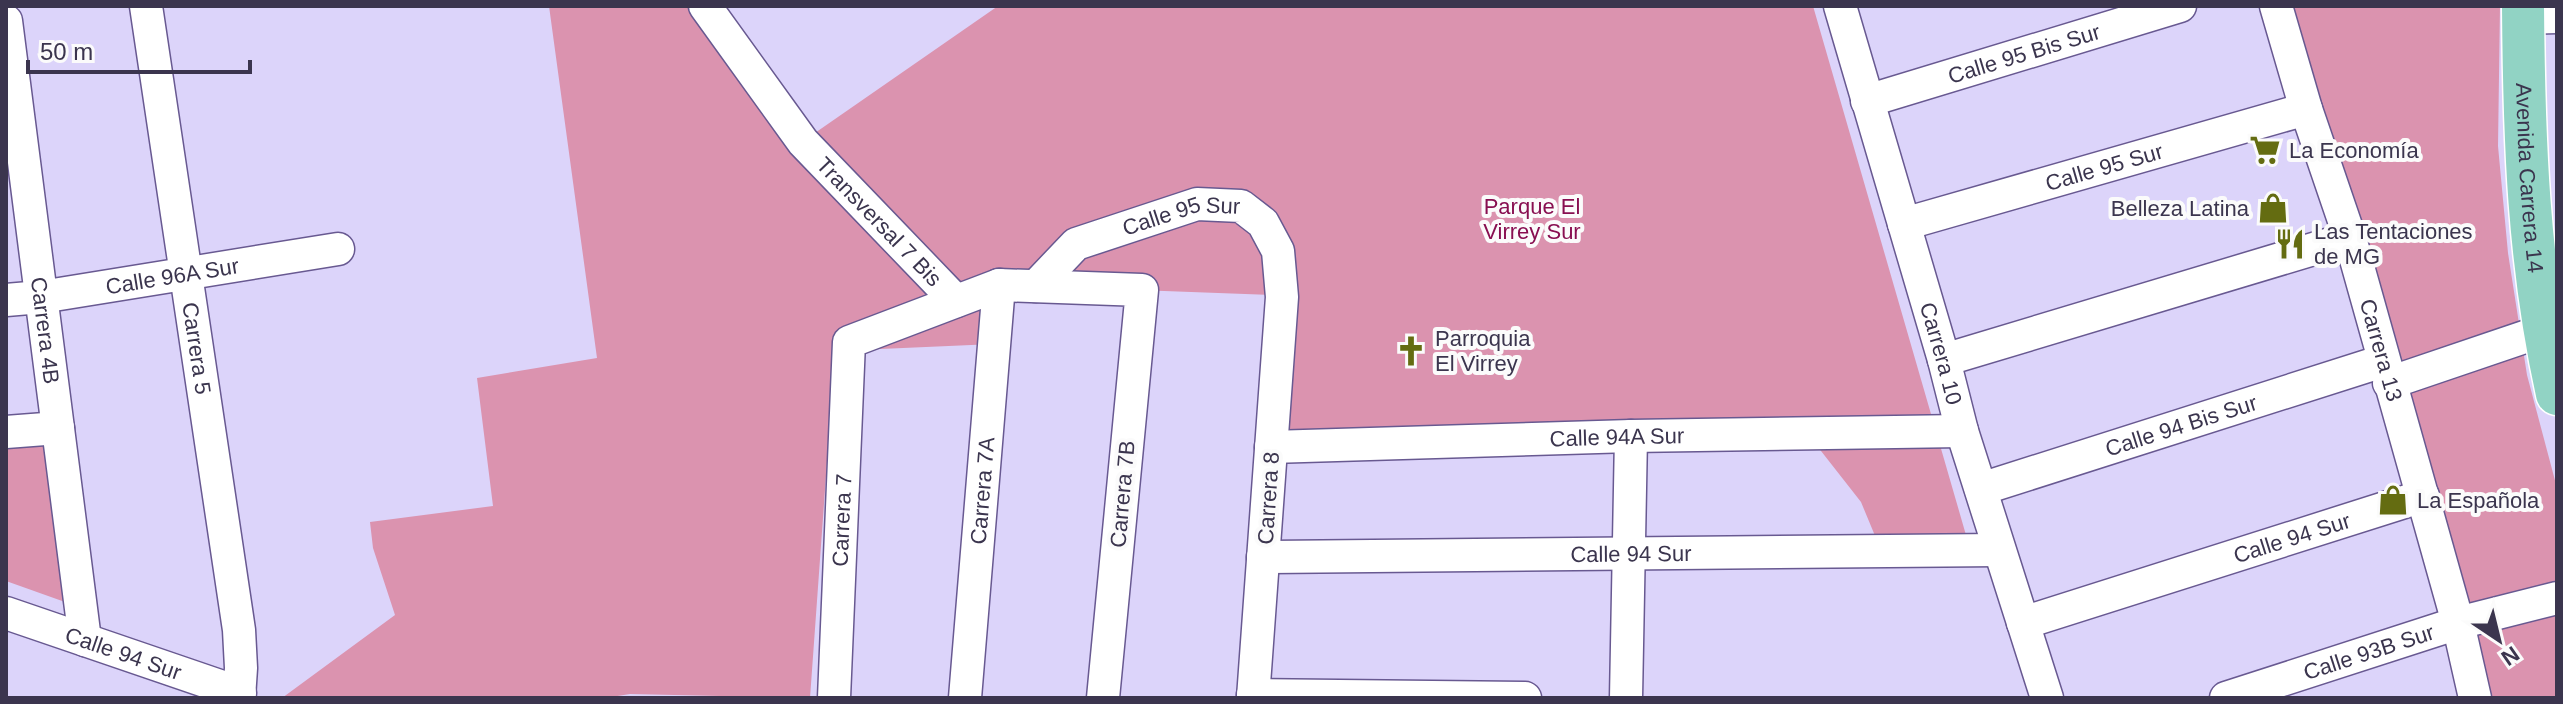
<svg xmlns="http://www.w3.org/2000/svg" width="2563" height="704" font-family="Helvetica,sans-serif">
	<rect width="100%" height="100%" fill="#dcd4fa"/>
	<!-- green -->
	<g fill="#db93af">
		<path d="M549 6H720L812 135 998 6H1813L1968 542 1878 543 1861 502 1803 428 1287 435 1296 296 1000 285 994 344 835 351 810 698 630 694 605 698H282L395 615 373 548 370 522 493 506 477 378 597 358Z"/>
		<path d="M2285 6H2500L2498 146 2508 253 2527 375 2557 488V698H2481Z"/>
		<path d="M45 440 65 602 6 581V443Z"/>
	</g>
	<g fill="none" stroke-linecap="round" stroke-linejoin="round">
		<!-- minor casing -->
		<g stroke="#685991" stroke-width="35">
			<g id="minor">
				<path id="s1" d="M146 6 239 630 241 668 239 698"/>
				<path id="s2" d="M705 6 803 142 956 301"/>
				<path id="s3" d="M1840 6 1944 360 1962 431 2047 698"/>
				<path id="s4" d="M2276 6 2306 109 2350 238 2458 623 2475 698"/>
				<path d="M2523 18 2557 17"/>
				<path id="s5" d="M6 21 85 640"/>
				<path id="s6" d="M1867 101 2180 6"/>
				<path id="s7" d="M1904 224 2306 109"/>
				<path id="s8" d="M1036 286 1076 244 1197 204 1241 206 1263 223 1278 251 1282 297 1253 698"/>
				<path id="s9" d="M6 300 41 297 338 249"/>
				<path d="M1944 360 2350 238"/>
				<path d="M2389 383 2557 326"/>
				<path d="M6 432 58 428"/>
				<path id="s10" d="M1271 447 1631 436 1962 431"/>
				<path id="s11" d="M1981 489 2383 361"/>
				<path id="s12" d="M1263 557 1999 550"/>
				<path id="s13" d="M6 613 240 693"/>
				<path id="s14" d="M2023 623 2423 496"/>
				<path d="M1253 695 1525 698"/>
				<path id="s15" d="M834 698 849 342 999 285 1142 290 1103 698"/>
				<path id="s16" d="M965 698 999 285"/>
				<path d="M1626 698 1631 436"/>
				<path id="s17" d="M2226 698 2458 623 2557 598"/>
			</g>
		</g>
		<!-- major casing -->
		<g stroke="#fff" stroke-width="45">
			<g id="major">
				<path id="s18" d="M2523 6C2524 140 2528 263 2557 394"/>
			</g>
		</g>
		<!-- minor -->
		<use href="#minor" stroke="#fff" stroke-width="32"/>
		<!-- major -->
		<use href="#major" stroke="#91d3c4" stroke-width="42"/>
	</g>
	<!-- icons -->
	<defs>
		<g id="supermarket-bare" transform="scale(2.4)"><path d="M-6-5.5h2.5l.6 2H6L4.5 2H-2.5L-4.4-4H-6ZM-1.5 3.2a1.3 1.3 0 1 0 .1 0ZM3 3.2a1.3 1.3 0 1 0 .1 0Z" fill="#646c11" stroke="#fbfbfb" stroke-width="2.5" paint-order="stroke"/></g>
		<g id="shop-bare" transform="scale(2.4)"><path d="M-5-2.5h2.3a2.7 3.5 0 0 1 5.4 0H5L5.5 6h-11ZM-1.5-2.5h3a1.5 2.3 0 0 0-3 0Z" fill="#646c11" stroke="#fbfbfb" stroke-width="2.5" paint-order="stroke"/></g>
		<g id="restaurant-bare" transform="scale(2.4)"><path d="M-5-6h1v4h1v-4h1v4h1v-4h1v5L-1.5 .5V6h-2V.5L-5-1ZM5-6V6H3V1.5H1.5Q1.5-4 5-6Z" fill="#646c11" stroke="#fbfbfb" stroke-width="2.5" paint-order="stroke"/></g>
		<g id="church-bare" transform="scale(2.4)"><path d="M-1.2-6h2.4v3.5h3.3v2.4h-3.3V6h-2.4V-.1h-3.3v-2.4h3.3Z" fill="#646c11" stroke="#fbfbfb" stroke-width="2.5" paint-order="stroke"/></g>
	</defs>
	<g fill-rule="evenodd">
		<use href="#supermarket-bare" x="2265" y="150"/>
		<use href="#shop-bare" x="2273" y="208"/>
		<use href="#restaurant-bare" x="2290" y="244"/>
		<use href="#church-bare" x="1411" y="351"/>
		<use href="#shop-bare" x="2393" y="500"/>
	</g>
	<g text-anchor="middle" stroke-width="8" stroke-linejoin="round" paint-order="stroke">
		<!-- street labels -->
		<g font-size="22" fill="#3b354e" stroke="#fbfbfb">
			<text dy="8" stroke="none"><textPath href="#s6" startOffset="164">Calle 95 Bis Sur</textPath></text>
			<text dy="8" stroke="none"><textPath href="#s7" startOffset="208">Calle 95 Sur</textPath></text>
			<text dy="8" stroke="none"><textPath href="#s18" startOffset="172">Avenida Carrera 14</textPath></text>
			<text dy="8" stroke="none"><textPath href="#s2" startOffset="278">Transversal 7 Bis</textPath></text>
			<text dy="8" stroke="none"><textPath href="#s8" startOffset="168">Calle 95 Sur</textPath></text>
			<text dy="8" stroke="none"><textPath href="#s9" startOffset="168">Calle 96A Sur</textPath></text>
			<text dy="8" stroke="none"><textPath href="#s5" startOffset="312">Carrera 4B</textPath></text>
			<text dy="8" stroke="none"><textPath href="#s1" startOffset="346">Carrera 5</textPath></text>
			<text dy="8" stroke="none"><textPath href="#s4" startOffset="360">Carrera 13</textPath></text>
			<text dy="8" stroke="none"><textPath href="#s3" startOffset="362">Carrera 10</textPath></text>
			<text dy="8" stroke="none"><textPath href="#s11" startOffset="210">Calle 94 Bis Sur</textPath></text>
			<text dy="8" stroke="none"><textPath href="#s10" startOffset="346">Calle 94A Sur</textPath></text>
			<text dy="8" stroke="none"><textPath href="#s16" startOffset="208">Carrera 7A</textPath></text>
			<text transform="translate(1122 494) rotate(-85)" y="8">Carrera 7B</text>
			<text transform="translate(1268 498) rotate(-86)" y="8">Carrera 8</text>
			<text dy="8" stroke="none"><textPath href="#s15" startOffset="178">Carrera 7</textPath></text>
			<text dy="8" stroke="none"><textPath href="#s14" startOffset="282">Calle 94 Sur</textPath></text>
			<text dy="8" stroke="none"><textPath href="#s12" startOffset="368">Calle 94 Sur</textPath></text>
			<text dy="8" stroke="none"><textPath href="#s17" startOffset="150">Calle 93B Sur</textPath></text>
			<text dy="8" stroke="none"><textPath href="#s13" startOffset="124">Calle 94 Sur</textPath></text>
		</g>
		<!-- poi labels -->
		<g font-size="22" fill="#3b354e" stroke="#fbfbfb" text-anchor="start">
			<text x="2289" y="158">La Economía</text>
			<text x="2249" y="216" text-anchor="end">Belleza Latina</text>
			<text x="2314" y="239">Las Tentaciones<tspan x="2314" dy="25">de MG</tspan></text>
			<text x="1435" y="346">Parroquia<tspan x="1435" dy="25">El Virrey</tspan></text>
			<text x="2417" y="508">La Española</text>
		</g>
		<!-- park labels -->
		<g font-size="22" fill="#880f51" stroke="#fbfbfb">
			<text x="1532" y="214">Parque El<tspan x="1532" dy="25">Virrey Sur</tspan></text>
		</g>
	</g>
	<!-- border -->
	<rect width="2563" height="704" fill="none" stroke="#3b354e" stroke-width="16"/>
	<!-- north arrow -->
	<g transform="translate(2499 640) rotate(145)" stroke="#fbfbfb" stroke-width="6" paint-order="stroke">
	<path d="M0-6L14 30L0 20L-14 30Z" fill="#3b354e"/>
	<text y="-12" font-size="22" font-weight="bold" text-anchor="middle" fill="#3b354e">N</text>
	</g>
	<!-- scale -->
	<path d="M28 60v12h222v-12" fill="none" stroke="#3b354e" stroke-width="4"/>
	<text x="40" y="60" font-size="24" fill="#3b354e" stroke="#fbfbfb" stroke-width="6" paint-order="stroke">50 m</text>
</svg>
